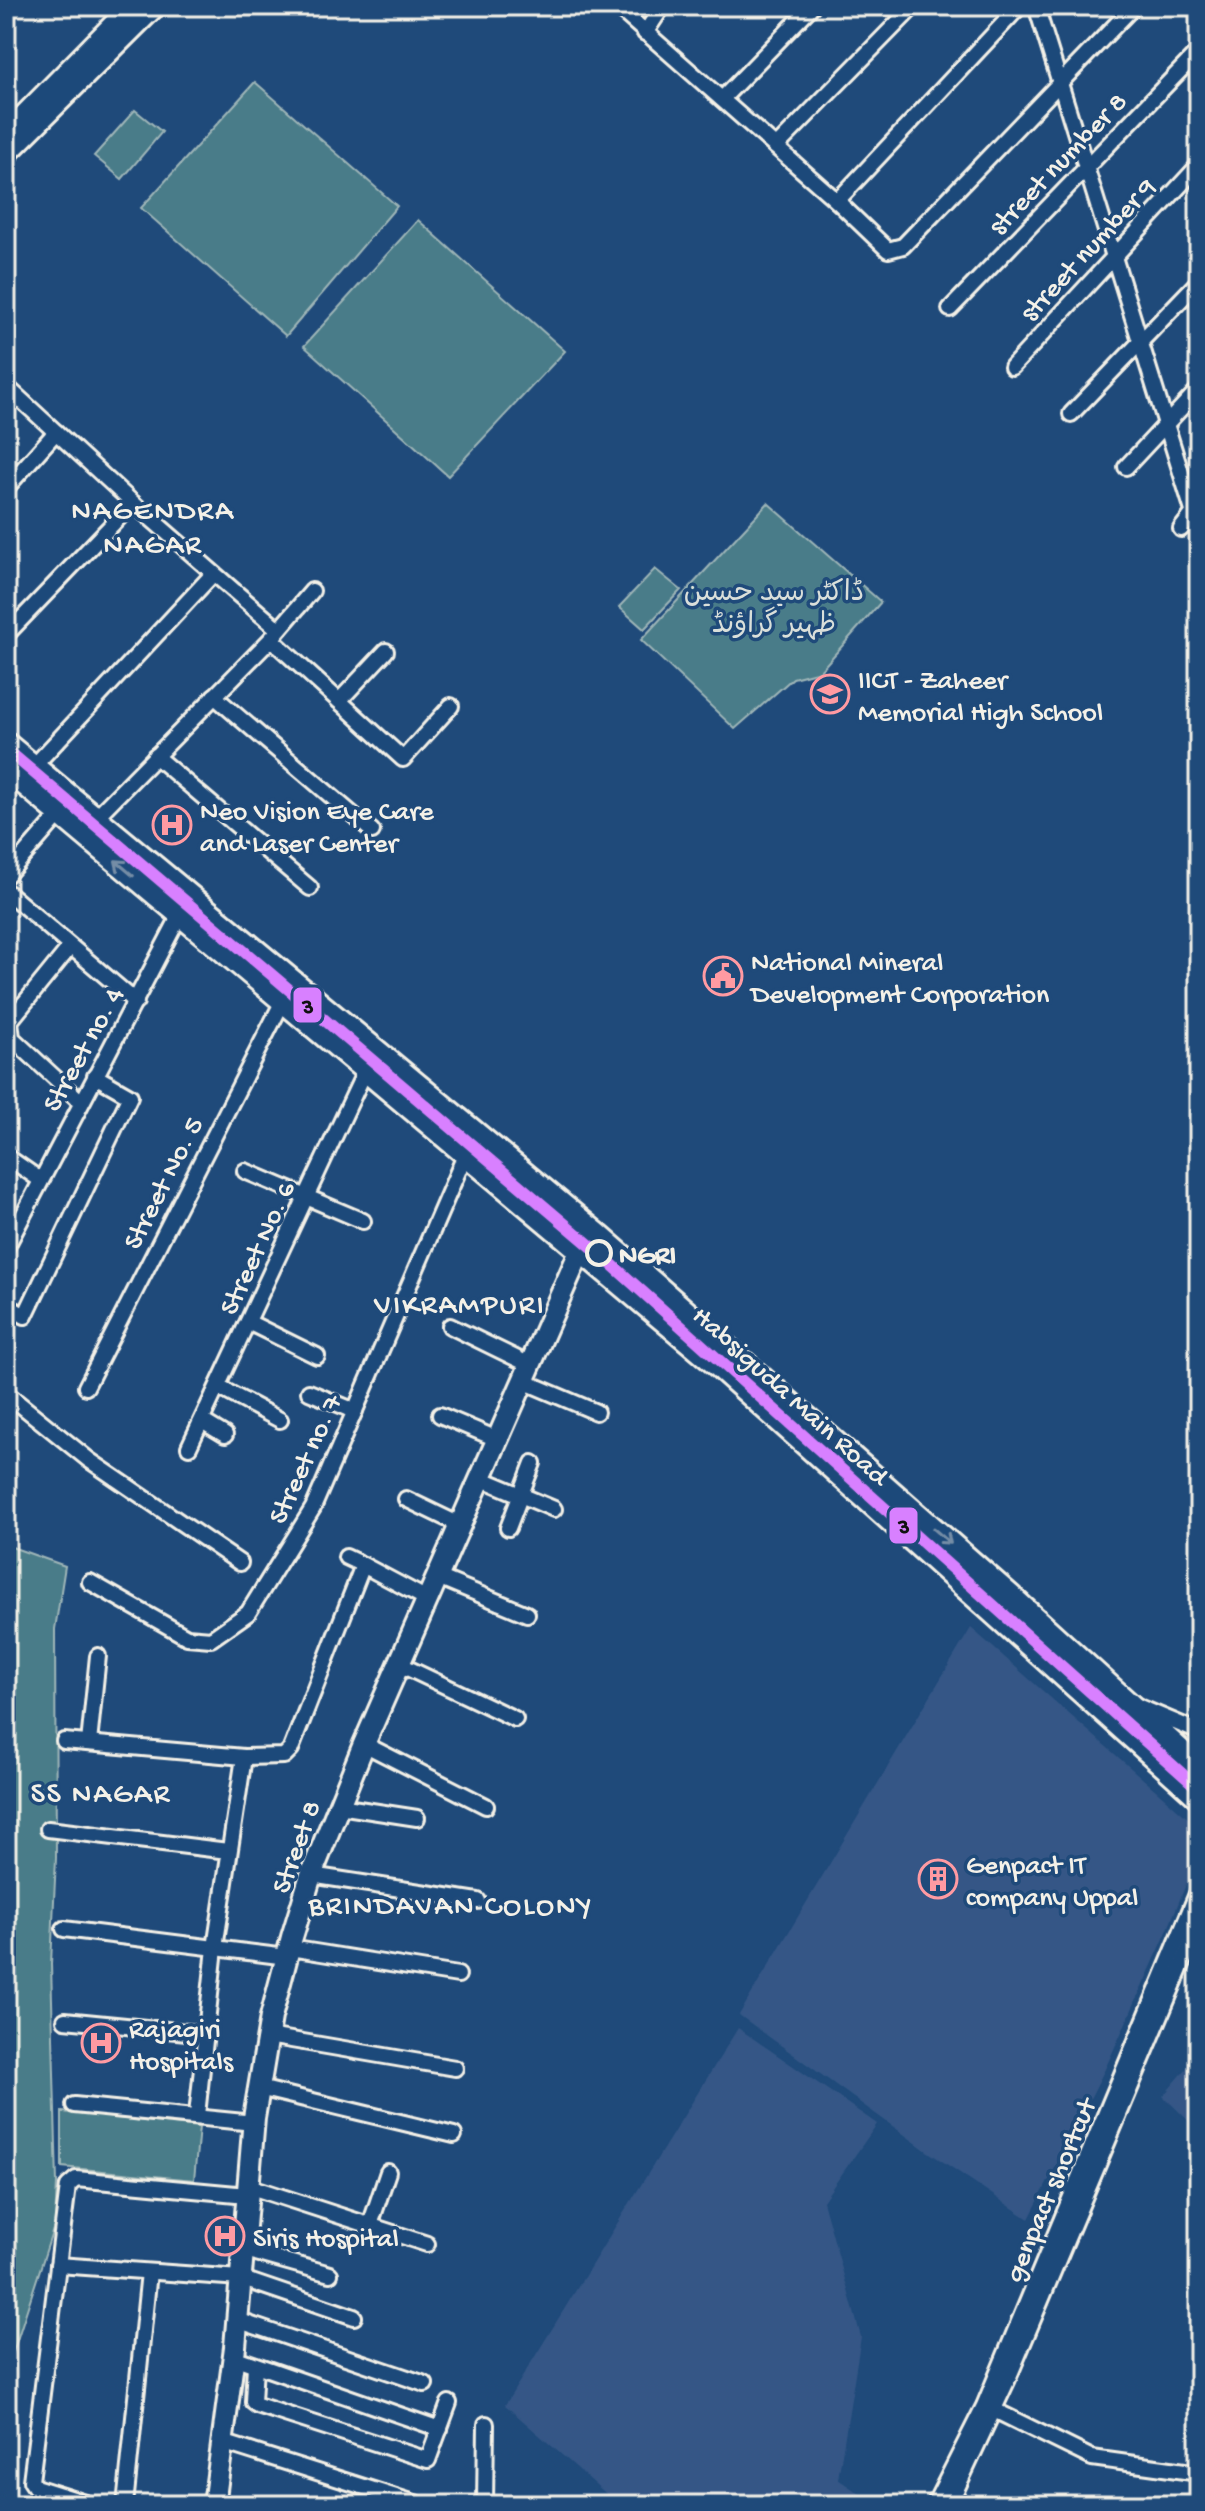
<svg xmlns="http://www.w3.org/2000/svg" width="1205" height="2511" font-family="'Gochi Hand','Playpen Sans Arabic',sans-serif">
	<rect width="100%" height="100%" fill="#1f4a7a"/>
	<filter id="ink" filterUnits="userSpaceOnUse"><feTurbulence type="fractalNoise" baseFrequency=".0125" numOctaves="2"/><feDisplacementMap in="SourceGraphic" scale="16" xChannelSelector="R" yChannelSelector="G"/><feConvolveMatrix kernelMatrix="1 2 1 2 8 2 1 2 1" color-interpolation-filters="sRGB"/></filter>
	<g filter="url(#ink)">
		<!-- built -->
		<g fill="#355786">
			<path d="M971 1628 1199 1828V1852L1166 1934 1105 2069 1029 2219 927 2151 739 2015Z"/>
			<path d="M738 2028 877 2124 823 2201 861 2337 838 2479 876 2505H619L505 2405Z"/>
			<path d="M1199 2054V2131L1163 2096Z"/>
		</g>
		<!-- green -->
		<g fill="#4a7c89" stroke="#9fb6b8" stroke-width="2">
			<path d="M255 82 397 206 286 336 141 208Z"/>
			<path d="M135 110 162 132 122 179 94 156Z"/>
			<path d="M418 220 565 351 448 476 304 346Z"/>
			<path d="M768 503 881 602 820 671 793 678 735 729 641 640Z"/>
			<path d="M655 569 681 590 644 629 619 607Z"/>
			<path d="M6 1545 65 1566 55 1629 56 1858 51 1964 57 2183 55 2223 6 2374Z"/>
			<path d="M62 2112 199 2127 194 2180 62 2167Z"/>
		</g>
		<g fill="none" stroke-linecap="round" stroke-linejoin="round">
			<!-- street casing -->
			<g stroke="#f4f1e8" stroke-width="20">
				<g id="street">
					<path d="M616 6 837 201 888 250 903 246 1134 6"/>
					<path d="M1036 6 1193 511"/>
					<path d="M645 33 663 6"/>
					<path d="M722 99 812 6"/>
					<path d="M776 147 914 6"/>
					<path d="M837 201 1020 6"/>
					<path d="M950 309 1199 51"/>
					<path d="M1012 367 1199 165"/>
					<path d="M6 386 133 503 278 629"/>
					<path d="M1071 414 1199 281"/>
					<path d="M1126 467 1199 389"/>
					<path d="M6 488 56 432"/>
					<path d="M1181 529 1199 506"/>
					<path d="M6 635 133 503"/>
					<path d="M271 639 403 759 451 706"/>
					<path d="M214 696 372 831"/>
					<path d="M339 701 386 651"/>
					<path d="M155 756 310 888"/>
					<path d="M33 767 213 574"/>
					<path d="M96 817 271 639 312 591"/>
					<path d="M6 876 60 814"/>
					<path d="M6 891 136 1002"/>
					<path d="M70 947 10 1021 12 1038 80 1101"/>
					<path d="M6 1156 39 1179"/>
					<path d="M245 1171 363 1221"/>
					<path d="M6 1248 180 915"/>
					<path d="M6 1305 25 1316 130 1096 95 1076"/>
					<path d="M248 1322 317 1356"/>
					<path d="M450 1326 530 1365"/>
					<path d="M523 1381 596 1412"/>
					<path d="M86 1387 283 1001"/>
					<path d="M218 1387 280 1420"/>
					<path d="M309 1392 355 1411"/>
					<path d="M6 1393 89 1460 240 1563"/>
					<path d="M440 1415 497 1439"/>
					<path d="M202 1421 225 1435"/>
					<path d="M189 1447 366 1069"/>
					<path d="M480 1478 554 1509"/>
					<path d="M406 1499 460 1525"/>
					<path d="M508 1528 533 1463"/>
					<path d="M346 1557 363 1565"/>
					<path d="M438 1577 527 1614"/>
					<path d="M90 1582 187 1637 211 1639 248 1613 313 1508 466 1153"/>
					<path d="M401 1665 515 1719"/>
					<path d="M1137 1706 1199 1732"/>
					<path d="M64 1741 244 1757 284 1756 291 1749 363 1565 427 1599"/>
					<path d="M89 1743 98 1656"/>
					<path d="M364 1744 486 1806"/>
					<path d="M339 1806 417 1818"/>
					<path d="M48 1829 228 1851"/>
					<path d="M311 1875 478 1901"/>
					<path d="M64 1929 287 1957"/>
					<path d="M290 1948 458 1975"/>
					<path d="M65 2020 207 2034"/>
					<path d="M268 2036 455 2068"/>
					<path d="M259 2088 454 2135"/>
					<path d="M74 2105 254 2123"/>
					<path d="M197 2115 215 1948 244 1757"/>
					<path d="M248 2186 427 2244"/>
					<path d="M370 2225 388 2172"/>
					<path d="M242 2249 330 2274"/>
					<path d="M58 2265 240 2278 354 2317"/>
					<path d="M237 2320 425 2384"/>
					<path d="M233 2357 440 2429"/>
					<path d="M255 2365 253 2402 257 2405 428 2460 449 2403"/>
					<path d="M994 2410 1092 2458 1199 2473"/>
					<path d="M222 2442 421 2505"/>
					<path d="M92 2505 35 2487 31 2481 68 2186 76 2179 247 2195"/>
					<path d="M125 2505 149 2272"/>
					<path d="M485 2505 486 2424"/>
					<path d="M934 2505 984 2406 1199 1889"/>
					<path d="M949 2505 1008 2379 1199 1924"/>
				</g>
			</g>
			<!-- secondary casing -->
			<g stroke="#f4f1e8" stroke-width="26">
				<g id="secondary">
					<path d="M6 134 132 6"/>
					<path d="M6 154 155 6"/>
					<path d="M214 2505 235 2347 254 2118 271 2017 292 1937 311 1875 364 1744 581 1249"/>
				</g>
			</g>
			<!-- primary casing -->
			<g stroke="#f4f1e8" stroke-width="28">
				<g id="primary">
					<path d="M6 744 598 1235 1010 1596 1199 1768"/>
					<path d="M6 768 721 1368 1199 1797"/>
				</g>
			</g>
			<!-- street -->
			<use href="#street" stroke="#1f4a7a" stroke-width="14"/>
			<!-- secondary -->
			<use href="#secondary" stroke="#1f4a7a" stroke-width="20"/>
			<!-- primary -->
			<use href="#primary" stroke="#1f4a7a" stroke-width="22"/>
			<!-- metro-1 casing -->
			<g stroke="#1f4a7a" stroke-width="18">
				<path id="metro-1" d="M6 749 599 1253 1199 1789"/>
			</g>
			<!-- metro-1 -->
			<use href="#metro-1" stroke="#d880ff" stroke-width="12"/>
		</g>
		<!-- one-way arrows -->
		<defs><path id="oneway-shaft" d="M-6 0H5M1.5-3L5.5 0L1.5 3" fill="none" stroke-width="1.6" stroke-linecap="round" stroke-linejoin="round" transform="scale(2)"/></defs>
		<g stroke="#748da6">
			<use href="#oneway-shaft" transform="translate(124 868) rotate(-140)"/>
			<use href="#oneway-shaft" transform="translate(942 1536) rotate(41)"/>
		</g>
	</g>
	<!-- icons -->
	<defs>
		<g id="school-ring" transform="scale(2)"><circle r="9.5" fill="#1f4a7a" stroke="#ff9aa2" stroke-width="1.5"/><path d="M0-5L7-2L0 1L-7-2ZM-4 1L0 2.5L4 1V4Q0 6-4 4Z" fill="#ff9aa2"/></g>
		<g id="hospital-ring" transform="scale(2)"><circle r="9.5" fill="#1f4a7a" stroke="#ff9aa2" stroke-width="1.5"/><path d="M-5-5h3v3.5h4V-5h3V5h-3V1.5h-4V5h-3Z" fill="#ff9aa2"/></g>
		<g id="civic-ring" transform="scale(2)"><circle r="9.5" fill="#1f4a7a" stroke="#ff9aa2" stroke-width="1.5"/><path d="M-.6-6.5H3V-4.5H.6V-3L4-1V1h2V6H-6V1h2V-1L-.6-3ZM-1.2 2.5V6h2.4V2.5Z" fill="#ff9aa2"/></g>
		<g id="building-ring" transform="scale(2)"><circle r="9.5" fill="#1f4a7a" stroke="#ff9aa2" stroke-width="1.5"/><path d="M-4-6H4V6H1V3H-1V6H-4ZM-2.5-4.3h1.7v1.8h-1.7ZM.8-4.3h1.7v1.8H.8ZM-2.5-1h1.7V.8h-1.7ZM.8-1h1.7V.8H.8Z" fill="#ff9aa2"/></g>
	</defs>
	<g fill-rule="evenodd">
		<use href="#school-ring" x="830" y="694"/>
		<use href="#hospital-ring" x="172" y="825"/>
		<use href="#civic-ring" x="723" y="976"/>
		<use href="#building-ring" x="938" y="1879"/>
		<use href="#hospital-ring" x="101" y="2043"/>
		<use href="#hospital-ring" x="225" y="2236"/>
	</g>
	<!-- markers -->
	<circle fill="#1f4a7a" stroke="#f4f1e8" stroke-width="4" cx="599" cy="1253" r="12"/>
	<g text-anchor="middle" stroke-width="7" stroke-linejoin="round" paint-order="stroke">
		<!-- street labels -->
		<g font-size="28" fill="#f4f1e8" stroke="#1f4a7a">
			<text transform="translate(1056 162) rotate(-46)" y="10">street number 8</text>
			<text transform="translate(1086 248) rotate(-47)" y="10">street number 9</text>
			<text transform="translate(81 1048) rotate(-61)" y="10">Street no. 4</text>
			<text transform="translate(161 1182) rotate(-63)" y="10">Street No. 5</text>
			<text transform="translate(255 1247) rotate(-65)" y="10">Street No. 6</text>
			<text transform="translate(792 1394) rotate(42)" y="10">Habsiguda Main Road</text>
			<text transform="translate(303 1458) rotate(-65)" y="10">Street no. 7</text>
			<text transform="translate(294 1846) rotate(-70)" y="10">Street 8</text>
			<text transform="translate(1048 2189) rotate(-67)" y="10">genpact shortcut</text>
		</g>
		<!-- park labels -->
		<g font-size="28" fill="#dadfda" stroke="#1f4a7a">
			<text x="774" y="600">ڈاکٹر سید حسین<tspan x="774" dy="32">ظہیر گراؤنڈ</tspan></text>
		</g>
		<!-- poi labels -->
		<g font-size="28" fill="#f4f1e8" stroke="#1f4a7a" text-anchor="start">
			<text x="858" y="688">IICT - Zaheer<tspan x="858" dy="32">Memorial High School</tspan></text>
			<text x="200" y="819">Neo Vision Eye Care<tspan x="200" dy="32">and Laser Center</tspan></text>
			<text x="751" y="970">National Mineral<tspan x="751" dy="32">Development Corporation</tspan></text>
			<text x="966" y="1873">Genpact IT<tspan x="966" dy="32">company Uppal</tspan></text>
			<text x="129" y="2037">Rajagiri<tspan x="129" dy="32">Hospitals</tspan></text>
			<text x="253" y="2246">Siris Hospital</text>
		</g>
		<!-- stop labels -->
		<g font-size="28" font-weight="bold" fill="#f4f1e8" stroke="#1f4a7a" text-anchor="start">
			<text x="619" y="1263">NGRI</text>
		</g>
		<!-- neighbourhood labels -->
		<g font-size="30" letter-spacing="2" fill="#f4f1e8" stroke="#1f4a7a">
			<text x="153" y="519">NAGENDRA<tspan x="153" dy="34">NAGAR</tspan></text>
			<text x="460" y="1313">VIKRAMPURI</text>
			<text x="101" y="1802">SS NAGAR</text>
			<text x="451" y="1914">BRINDAVAN COLONY</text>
		</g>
	</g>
	<g stroke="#1f4a7a" stroke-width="3">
		<rect x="292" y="986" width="31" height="38" rx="8" fill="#d880ff"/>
		<rect x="888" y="1506" width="31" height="39" rx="8" fill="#d880ff"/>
	</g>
	<g font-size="22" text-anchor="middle" font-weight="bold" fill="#111">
		<text x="308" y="1013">3</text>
		<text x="904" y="1533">3</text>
	</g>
	<!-- margin -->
	<rect width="1205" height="2511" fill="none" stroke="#1f4a7a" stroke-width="32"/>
	<rect x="16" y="16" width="1173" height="2479" fill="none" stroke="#f4f1e8" stroke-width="3" filter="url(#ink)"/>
</svg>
